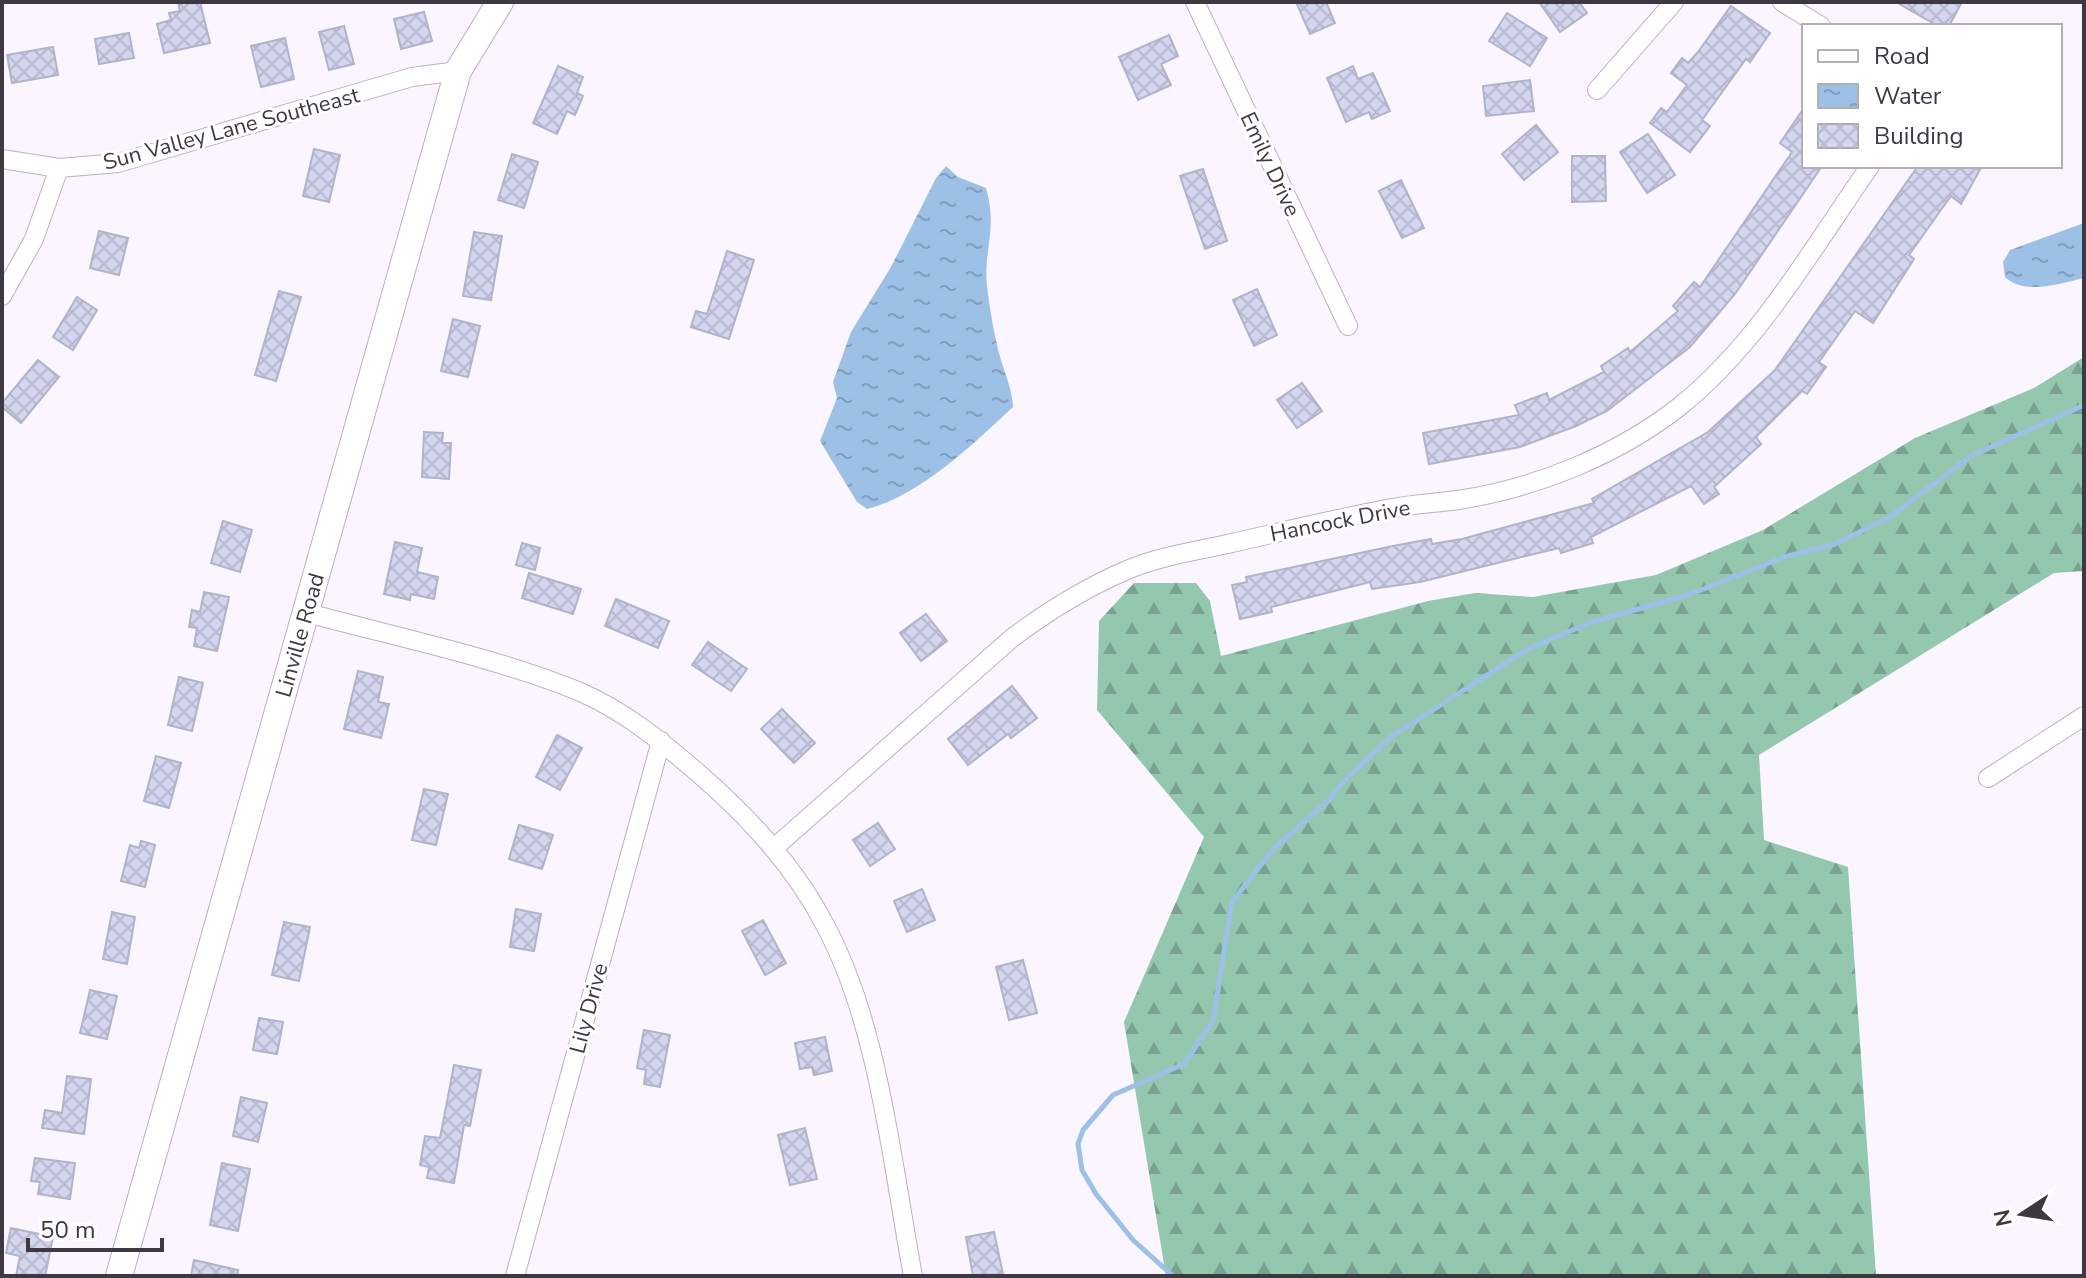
<svg xmlns="http://www.w3.org/2000/svg" width="2086" height="1278" font-family="'Nunito Sans',sans-serif">
	<defs>
		<pattern id="forest-firs" width="22" height="20" patternUnits="userSpaceOnUse" patternTransform="scale(2)"><rect width="22" height="20" fill="#93c8af"/><path d="M5 1l3.5 6h-7zM16 11l3.5 6h-7z" fill="#79a390"/></pattern>
		<pattern id="water-ripples" width="26" height="14" patternUnits="userSpaceOnUse" patternTransform="scale(2)"><rect width="26" height="14" fill="#9dc0e6"/><path d="M2 4q2-2 4 0t4 0M15 11q2-2 4 0t4 0" fill="none" stroke="#819dbc"/></pattern>
		<pattern id="building-cross-hatch" width="8" height="8" patternUnits="userSpaceOnUse" patternTransform="scale(2)"><rect width="8" height="8" fill="#d4d6ef"/><path d="M0 0l8 8M0 8l8-8" fill="none" stroke="#b7b8ce"/></pattern>
	</defs>
	<rect width="100%" height="100%" fill="#faf5fe"/>
	<!-- forest -->
	<path fill="url(#forest-firs)" d="M2084 357V571L2054 573 1759 755 1764 840 1848 867 1876 1276H1166L1124 1022 1204 837 1097 710 1099 621 1134 583H1196L1210 601 1221 656 1428 601 1475 593 1533 597 1656 575 1763 530 1915 438 2034 388Z"/>
	<!-- water -->
	<g fill="url(#water-ripples)">
		<path d="M946 166 958 177 986 188C998 230 983 250 987 286 990 310 994 336 1001 360 1006 377 1012 389 1013 407 972 445 921 495 867 509L857 502 820 441 837 398 833 382 851 332 891 267 936 178Z"/>
		<path d="M2084 223V278C2061 283 2025 296 2005 277L2003 262 2010 250Z"/>
	</g>
	<g fill="none" stroke-linecap="round" stroke-linejoin="round">
		<!-- stream -->
		<path stroke="#9dc0e6" stroke-width="5" d="M1173 1276 1133 1240 1096 1194 1082 1170 1078 1144 1083 1130 1113 1095 1184 1064 1213 1021 1232 902 1274 848 1326 803 1347 778 1392 736 1528 649 1589 623 1691 594 1784 557 1835 544 1890 517 1971 456 2084 405"/>
	</g>
	<!-- building -->
	<g fill="url(#building-cross-hatch)" stroke="#b1b3cb" stroke-width="2">
		<path d="M178 2H200L210 43 164 53 157 24 171 20 169 13 180 11Z"/>
		<path d="M1296 2H1326L1335 23 1310 34Z"/>
		<path d="M1539 2H1579L1587 13 1560 32Z"/>
		<path d="M1896 2H1962L1949 26H1938Z"/>
		<path d="M1731 6 1770 33 1750 62 1746 59 1702 120 1710 126 1690 152 1650 123 1661 108 1667 112 1687 85 1671 73 1682 58 1688 63 1698 52Z"/>
		<path d="M424 12 432 41 401 49 394 19Z"/>
		<path d="M1507 13 1547 38 1530 66 1489 41Z"/>
		<path d="M344 26 354 64 329 70 319 32Z"/>
		<path d="M129 33 134 58 99 64 95 39Z"/>
		<path d="M1169 35 1178 56 1161 64 1171 85 1138 100 1119 57Z"/>
		<path d="M285 38 294 79 261 87 251 46Z"/>
		<path d="M53 47 58 75 12 83 7 55Z"/>
		<path d="M558 66 583 77 577 93 583 96 575 115 567 111 557 134 533 123Z"/>
		<path d="M1353 66 1358 79 1373 73 1390 111 1372 119 1369 112 1346 122 1327 78Z"/>
		<path d="M1530 80 1534 111 1486 116 1483 86Z"/>
		<path d="M1804 108V166H1822L1735 294 1690 347 1607 411 1576 426 1520 447 1429 464 1423 433 1519 415 1515 405 1547 393 1549 400 1604 372 1601 366 1628 348 1630 352 1678 311 1673 306 1694 282 1700 287 1792 152 1780 143Z"/>
		<path d="M1536 125 1558 152 1524 180 1502 154Z"/>
		<path d="M1648 134 1675 175 1647 193 1620 152Z"/>
		<path d="M314 149 340 155 329 202 303 196Z"/>
		<path d="M512 154 538 162 524 208 498 200Z"/>
		<path d="M1572 156H1605L1606 201 1572 202Z"/>
		<path d="M1918 166H1982L1961 204 1951 196 1943 207 1909 255 1914 259 1873 323 1855 311 1819 362 1826 367 1807 394 1802 391 1756 437 1761 444 1714 487 1719 494 1704 504 1691 486 1591 537 1593 543 1561 553 1559 548 1420 582 1372 589 1370 582 1271 607 1272 612 1240 619 1232 585 1247 582 1246 577 1393 546 1431 539 1432 544 1462 539 1594 503 1592 499 1708 432 1775 370Z"/>
		<path d="M1203 169 1227 241 1205 249 1180 176Z"/>
		<path d="M1401 180 1424 228 1402 238 1379 191Z"/>
		<path d="M99 231 128 238 119 275 90 268Z"/>
		<path d="M474 232 502 236 491 300 463 296Z"/>
		<path d="M727 251 754 260 729 339 691 327 696 311 707 314Z"/>
		<path d="M1257 289 1277 335 1254 346 1233 300Z"/>
		<path d="M279 291 301 297 276 381 255 375Z"/>
		<path d="M77 297 97 310 73 350 53 337Z"/>
		<path d="M453 319 480 326 468 377 441 371Z"/>
		<path d="M38 360 59 377 21 423 2 407V403Z"/>
		<path d="M1302 383 1322 411 1297 428 1277 400Z"/>
		<path d="M424 432 443 433 442 443H451L449 479 422 477Z"/>
		<path d="M223 521 252 530 240 572 211 563Z"/>
		<path d="M395 542 422 548 417 572 438 577 434 599 411 594 410 600 384 594Z"/>
		<path d="M522 543 540 548 535 570 516 565Z"/>
		<path d="M529 573 581 589 573 614 522 598Z"/>
		<path d="M204 592 229 597 217 651 194 646 197 628 189 627 192 610 200 612Z"/>
		<path d="M616 599 669 621 658 648 605 626Z"/>
		<path d="M926 614 947 641 921 661 900 633Z"/>
		<path d="M708 642 747 669 731 691 692 665Z"/>
		<path d="M358 671 383 677 378 702 389 704 381 738 344 729Z"/>
		<path d="M179 677 203 683 192 731 168 725Z"/>
		<path d="M1012 686 1037 718 1011 738 1008 734 968 765 948 739Z"/>
		<path d="M782 709 815 743 794 763 761 729Z"/>
		<path d="M557 735 582 748 560 790 536 777Z"/>
		<path d="M156 756 181 763 169 808 144 801Z"/>
		<path d="M424 789 448 794 436 845 412 840Z"/>
		<path d="M878 823 895 849 870 866 853 840Z"/>
		<path d="M519 825 553 835 542 869 509 859Z"/>
		<path d="M141 841 155 845 145 887 121 881 130 845 139 848Z"/>
		<path d="M922 889 935 920 907 932 894 901Z"/>
		<path d="M516 909 541 914 534 951 510 947Z"/>
		<path d="M112 912 135 917 127 964 103 959Z"/>
		<path d="M763 920 786 963 765 975 742 931Z"/>
		<path d="M284 922 310 927 299 981 272 975Z"/>
		<path d="M1023 960 1037 1013 1009 1020 996 967Z"/>
		<path d="M90 990 117 996 107 1039 80 1033Z"/>
		<path d="M259 1018 283 1022 277 1054 253 1050Z"/>
		<path d="M644 1030 670 1035 660 1087 644 1084 646 1070 637 1068Z"/>
		<path d="M825 1037 832 1071 814 1075 812 1067 800 1069 795 1043Z"/>
		<path d="M454 1065 481 1070 470 1126 464 1125 454 1183 427 1178 429 1167 420 1165 425 1136 440 1138Z"/>
		<path d="M67 1076 91 1079 84 1134 42 1128 45 1110 62 1113Z"/>
		<path d="M241 1097 267 1103 258 1142 233 1136Z"/>
		<path d="M805 1128 817 1179 790 1185 778 1135Z"/>
		<path d="M35 1158 75 1163 70 1199 38 1194 40 1182 31 1181Z"/>
		<path d="M222 1163 250 1169 238 1231 210 1225Z"/>
		<path d="M11 1228 53 1237 45 1276H16L20 1256 6 1253Z"/>
		<path d="M994 1232 1003 1274 973 1276 966 1237Z"/>
		<path d="M194 1260 238 1270 237 1276H191Z"/>
	</g>
	<g fill="none" stroke-linecap="round" stroke-linejoin="round">
		<!-- street casing -->
		<g stroke="#bbb0c6" stroke-width="20">
			<g id="street">
				<path d="M1195 2 1348 326"/>
				<path d="M1782 2 1821 26"/>
				<path d="M1597 90 1674 2"/>
				<path d="M2 159 59 168 118 163 412 77 458 71"/>
				<path d="M2 296 34 239 59 168"/>
				<path d="M304 612C395 637 491 656 578 691 623 710 661 741 698 773 748 816 794 865 825 925 879 1025 892 1164 913 1276"/>
				<path d="M1988 778 2084 716"/>
				<path d="M774 848 1012 638C1048 611 1085 588 1127 570 1160 556 1197 551 1232 543 1285 531 1338 518 1392 508 1414 504 1436 503 1458 500 1536 488 1616 456 1679 407 1759 343 1812 249 1870 166"/>
				<path d="M515 1276 661 741"/>
			</g>
		</g>
		<!-- secondary casing -->
		<g stroke="#bbb0c6" stroke-width="28">
			<g id="secondary">
				<path id="s1" d="M119 1276 458 71 500 2"/>
			</g>
		</g>
		<!-- street -->
		<use href="#street" stroke="#fff" stroke-width="18"/>
		<!-- secondary -->
		<use href="#secondary" stroke="#fff" stroke-width="26"/>
	</g>
	<g text-anchor="middle" stroke-width="6" stroke-linejoin="round" paint-order="stroke">
		<!-- street labels -->
		<g font-size="22" fill="#3d3842" stroke="#fff">
			<text transform="translate(231 128) rotate(-15)" y="8">Sun Valley Lane Southeast</text>
			<text transform="translate(1271 164) rotate(65)" y="8">Emily Drive</text>
			<text transform="translate(1340 520) rotate(-11)" y="8">Hancock Drive</text>
			<text dy="8" stroke="none"><textPath href="#s1" startOffset="666">Linville Road</textPath></text>
			<text transform="translate(588 1008) rotate(-75)" y="8">Lily Drive</text>
		</g>
	</g>
	<!-- border -->
	<rect width="2086" height="1278" fill="none" stroke="#3d3842" stroke-width="8"/>
	<!-- legend -->
	<rect x="1802" y="24" width="260" height="144" fill="#ffffff" stroke="#b1afb3" stroke-width="2"/>
	<rect x="1818" y="50" width="40" height="12" fill="#ffffff" stroke="#b1afb3" stroke-width="2"/>
	<text x="1874" y="64" font-size="24" fill="#3d3842">Road</text>
	<rect x="1818" y="84" width="40" height="24" fill="url(#water-ripples)" stroke="#b1afb3" stroke-width="2"/>
	<text x="1874" y="104" font-size="24" fill="#3d3842">Water</text>
	<rect x="1818" y="124" width="40" height="24" fill="url(#building-cross-hatch)" stroke="#b1afb3" stroke-width="2"/>
	<text x="1874" y="144" font-size="24" fill="#3d3842">Building</text>
	<!-- north arrow -->
	<g transform="translate(2022 1214) rotate(258)" stroke="#ffffff" stroke-width="6" paint-order="stroke">
	<path d="M0-6L14 30L0 20L-14 30Z" fill="#3d3842"/>
	<text y="-12" font-size="22" font-weight="bold" text-anchor="middle" fill="#3d3842">N</text>
	</g>
	<!-- scale -->
	<path d="M28 1238v12h134v-12" fill="none" stroke="#3d3842" stroke-width="4"/>
	<text x="40" y="1238" font-size="24" fill="#3d3842" stroke="#ffffff" stroke-width="6" paint-order="stroke">50 m</text>
</svg>
